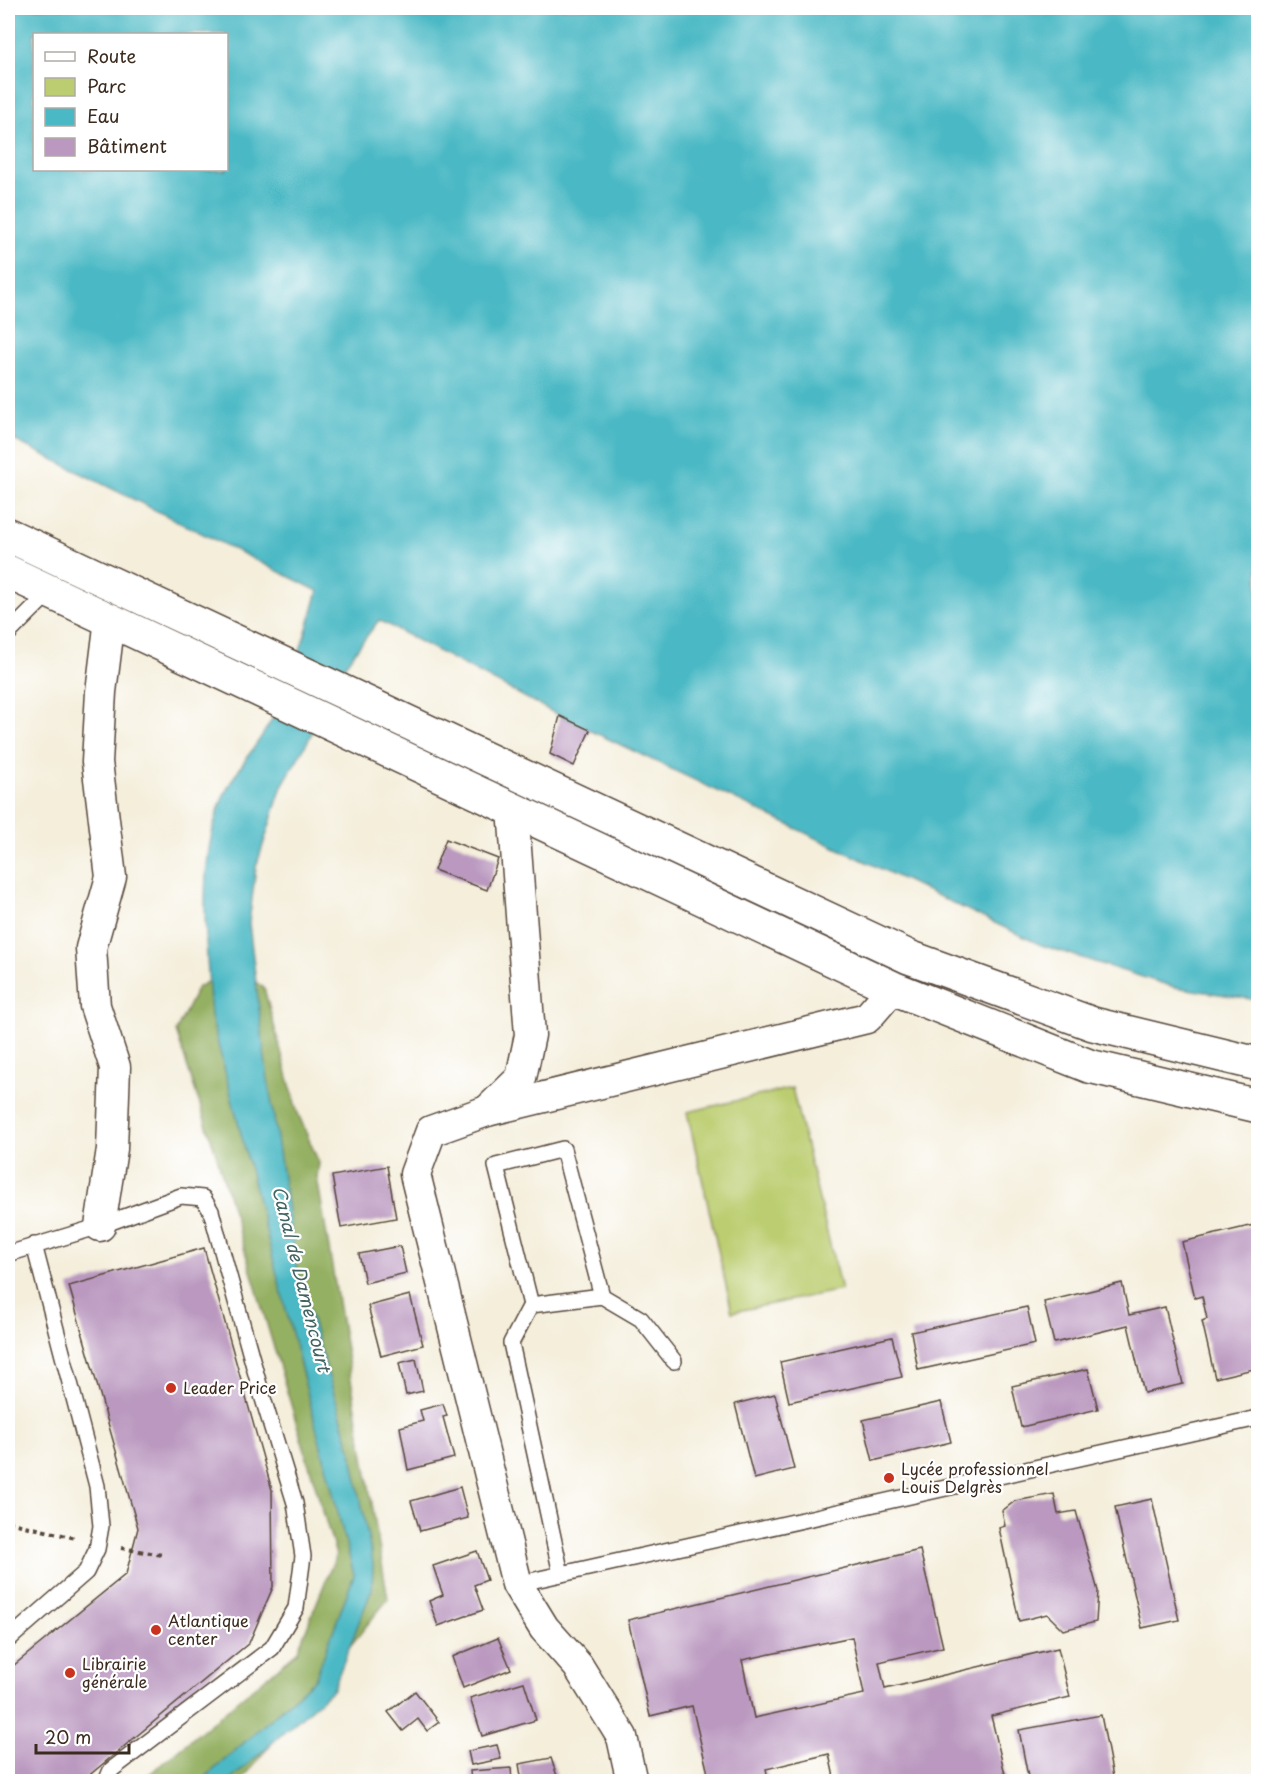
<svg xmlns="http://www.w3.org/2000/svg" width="1266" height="1789" font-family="'Playpen Sans',sans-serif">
	<rect width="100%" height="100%" fill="#fff"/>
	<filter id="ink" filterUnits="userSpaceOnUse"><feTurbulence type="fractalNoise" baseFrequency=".0167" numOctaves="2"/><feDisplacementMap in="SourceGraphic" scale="12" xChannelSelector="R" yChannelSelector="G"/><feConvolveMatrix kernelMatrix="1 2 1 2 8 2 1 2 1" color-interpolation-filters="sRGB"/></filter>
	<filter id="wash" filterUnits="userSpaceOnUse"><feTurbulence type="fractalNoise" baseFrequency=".008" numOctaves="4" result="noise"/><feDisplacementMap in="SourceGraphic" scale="24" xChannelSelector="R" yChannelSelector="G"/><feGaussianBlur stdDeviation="1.35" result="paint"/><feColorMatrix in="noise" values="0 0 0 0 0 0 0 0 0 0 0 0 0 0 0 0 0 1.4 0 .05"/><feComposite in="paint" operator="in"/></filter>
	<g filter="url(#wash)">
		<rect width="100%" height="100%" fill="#f4eedb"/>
		<!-- green -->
		<path fill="#bbcd70" stroke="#7b7c47" stroke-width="1.5" d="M792 1088 841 1290 732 1312 687 1112Z"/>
		<!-- forest -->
		<path fill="#94b062" stroke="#686d40" stroke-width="1.5" d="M233 967 264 988 297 1111 319 1163 317 1177 388 1599 241 1781 140 1782 297 1652 336 1555 216 1154 176 1031 198 987Z"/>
		<!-- water -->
		<path fill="#4bb9c5" stroke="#437272" stroke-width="1.5" fill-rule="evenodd" d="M8 8H1258V1000L1174 987 1041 945 560 716 379 620 345 665 309 739 282 786 256 867 249 923 265 1059 297 1270 351 1450 373 1563 372 1589 333 1689 229 1781H201L315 1679 354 1575 211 1017C207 948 196 872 220 805 230 776 257 747 272 719 292 679 306 634 318 591L8 437ZM34 34H226V170H34Z"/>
		<g id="blocks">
			<!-- building -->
			<g fill="#ba98bf" fill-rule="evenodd">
				<path d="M560 716 590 730 574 766 550 754Z"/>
				<path d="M446 839 498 859 487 890 434 870Z"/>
				<path d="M387 1166 396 1218 341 1228 332 1176Z"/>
				<path d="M1258 1224V1368L1215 1378 1202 1321 1207 1319 1202 1296 1195 1298 1182 1242Z"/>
				<path d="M400 1246 406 1273 365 1283 359 1254Z"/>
				<path d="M204 1248 272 1490 273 1587 249 1643 81 1782H8V1670L126 1574 138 1528 69 1286Z"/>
				<path d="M1122 1283 1129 1315 1165 1307 1183 1384 1144 1393 1128 1325 1054 1343 1044 1302Z"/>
				<path d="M410 1295 423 1345 381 1356 368 1306Z"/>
				<path d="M1027 1307 1035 1344 918 1370 911 1332Z"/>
				<path d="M892 1337 902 1377 789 1402 780 1362Z"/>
				<path d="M416 1359 423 1391 406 1395 399 1363Z"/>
				<path d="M1088 1369 1098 1409 1021 1427 1012 1386Z"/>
				<path d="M775 1394 794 1469 754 1479 735 1404Z"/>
				<path d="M941 1402 951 1442 873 1461 863 1420Z"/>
				<path d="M443 1404 447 1416 443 1417 454 1458 408 1470 400 1427 423 1421 420 1410Z"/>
				<path d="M460 1487 468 1518 420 1531 411 1501Z"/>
				<path d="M1054 1494 1058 1514 1076 1511 1098 1591 1096 1622 1063 1630 1047 1614 1019 1621 999 1528 1005 1526 1002 1511 1015 1501Z"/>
				<path d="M1152 1499 1179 1620 1142 1628 1115 1507Z"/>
				<path d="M920 1550 943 1647 879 1662 885 1689 1058 1648 1070 1697 991 1716 1007 1782H835L829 1754 766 1769 769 1782H710L692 1706 650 1716 628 1620ZM852 1637 864 1694 754 1718 742 1660Z"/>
				<path d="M477 1551 487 1580 474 1585 483 1610 438 1626 429 1601 443 1595 433 1566Z"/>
				<path d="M498 1638 511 1669 463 1688 452 1657Z"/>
				<path d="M524 1682 536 1720 482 1736 470 1698Z"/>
				<path d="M415 1691 439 1722 427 1731 418 1719 403 1731 388 1712Z"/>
				<path d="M1101 1715 1114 1782H1029L1019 1730Z"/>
				<path d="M497 1745 501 1759 471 1765 468 1751Z"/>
				<path d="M551 1758 559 1782H522L519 1764Z"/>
				<path d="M511 1768 512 1782H471L470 1771Z"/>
			</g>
		</g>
	</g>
	<g filter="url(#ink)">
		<use href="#blocks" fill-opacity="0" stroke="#57473a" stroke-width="1.5"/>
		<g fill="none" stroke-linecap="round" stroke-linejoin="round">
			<!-- service casing -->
			<g stroke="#57473a" stroke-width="18">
				<g id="service">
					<path d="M8 634 50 592"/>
					<path d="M8 1254 100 1226 181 1196 203 1198 211 1211 261 1392 295 1503 303 1556 296 1608 272 1648 111 1770 106 1782"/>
					<path d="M531 1305 496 1166 563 1149 602 1296"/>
					<path d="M561 1574 511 1343 531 1305 602 1296 641 1319 674 1361"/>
					<path d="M517 1584 1258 1418"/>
					<path d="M8 1640 86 1572 97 1549 101 1526 97 1486 34 1245"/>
				</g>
			</g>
			<!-- minor casing -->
			<g stroke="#57473a" stroke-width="33">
				<g id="minor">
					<path d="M487 1111 521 1078 530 1035 513 809"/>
					<path d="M100 1226 112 1149 115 1067 95 1006 91 948 111 877 97 762 101 692 110 619"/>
					<path d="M632 1782 622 1737 578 1666 544 1628 517 1584 415 1174 431 1131 487 1111 867 1018 893 988"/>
				</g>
			</g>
			<!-- primary casing -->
			<g stroke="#57473a" stroke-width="36">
				<g id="primary">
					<path d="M8 535 909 957 1093 1024 1258 1064"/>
					<path d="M8 572 893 988 1089 1066 1258 1106"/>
				</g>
			</g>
			<!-- path -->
			<g stroke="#57473a" stroke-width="4" stroke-dasharray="4.5 4.5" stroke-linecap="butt">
				<path d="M8 1522 75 1538"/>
				<path d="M121 1548 162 1555"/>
			</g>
			<!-- service -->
			<use href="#service" stroke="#fff" stroke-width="15"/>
			<!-- minor -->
			<use href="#minor" stroke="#fff" stroke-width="30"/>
			<!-- primary -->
			<use href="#primary" stroke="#fff" stroke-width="33"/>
		</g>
	</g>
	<!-- markers -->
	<g fill="#c8321e" stroke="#fff" stroke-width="2">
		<circle cx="171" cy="1388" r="6"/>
		<circle cx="889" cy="1478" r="6"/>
		<circle cx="156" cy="1630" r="6"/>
		<circle cx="70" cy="1673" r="6"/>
	</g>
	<g text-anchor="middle" stroke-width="4.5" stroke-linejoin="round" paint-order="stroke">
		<!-- poi labels -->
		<g font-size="16" fill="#3b2a1e" stroke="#fff" text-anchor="start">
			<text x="183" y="1394">Leader Price</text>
			<text x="901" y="1475">Lycée professionnel<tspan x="901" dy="18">Louis Delgrès</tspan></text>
			<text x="168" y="1627">Atlantique<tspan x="168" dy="18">center</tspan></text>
			<text x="82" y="1670">Librairie<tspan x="82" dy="18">générale</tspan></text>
		</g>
		<!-- water labels -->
		<g font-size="18" font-style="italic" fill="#416361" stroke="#fff">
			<text transform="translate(301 1279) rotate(76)" y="6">Canal de Damencourt</text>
		</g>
	</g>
	<!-- margin -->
	<rect width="1266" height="1789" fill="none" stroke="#fff" stroke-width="30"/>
	<!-- legend -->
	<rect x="33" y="33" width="195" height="138" fill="#ffffff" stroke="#b1aaa5" stroke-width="1.5"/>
	<rect x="45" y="52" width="30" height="9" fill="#ffffff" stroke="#b1aaa5" stroke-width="1.5"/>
	<text x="87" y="63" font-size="18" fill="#3b2a1e">Route</text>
	<rect x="45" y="78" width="30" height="18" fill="#bbcd70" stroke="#b1aaa5" stroke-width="1.5"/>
	<text x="87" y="93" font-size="18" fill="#3b2a1e">Parc</text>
	<rect x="45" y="108" width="30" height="18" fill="#4bb9c5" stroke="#b1aaa5" stroke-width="1.5"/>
	<text x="87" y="123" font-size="18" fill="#3b2a1e">Eau</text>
	<rect x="45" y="138" width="30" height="18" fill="#ba98bf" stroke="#b1aaa5" stroke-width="1.5"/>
	<text x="87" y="153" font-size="18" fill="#3b2a1e">Bâtiment</text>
	<!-- scale -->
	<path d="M36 1744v9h93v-9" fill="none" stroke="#3b2a1e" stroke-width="3"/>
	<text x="45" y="1744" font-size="18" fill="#3b2a1e" stroke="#ffffff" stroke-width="4.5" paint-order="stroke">20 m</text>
</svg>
